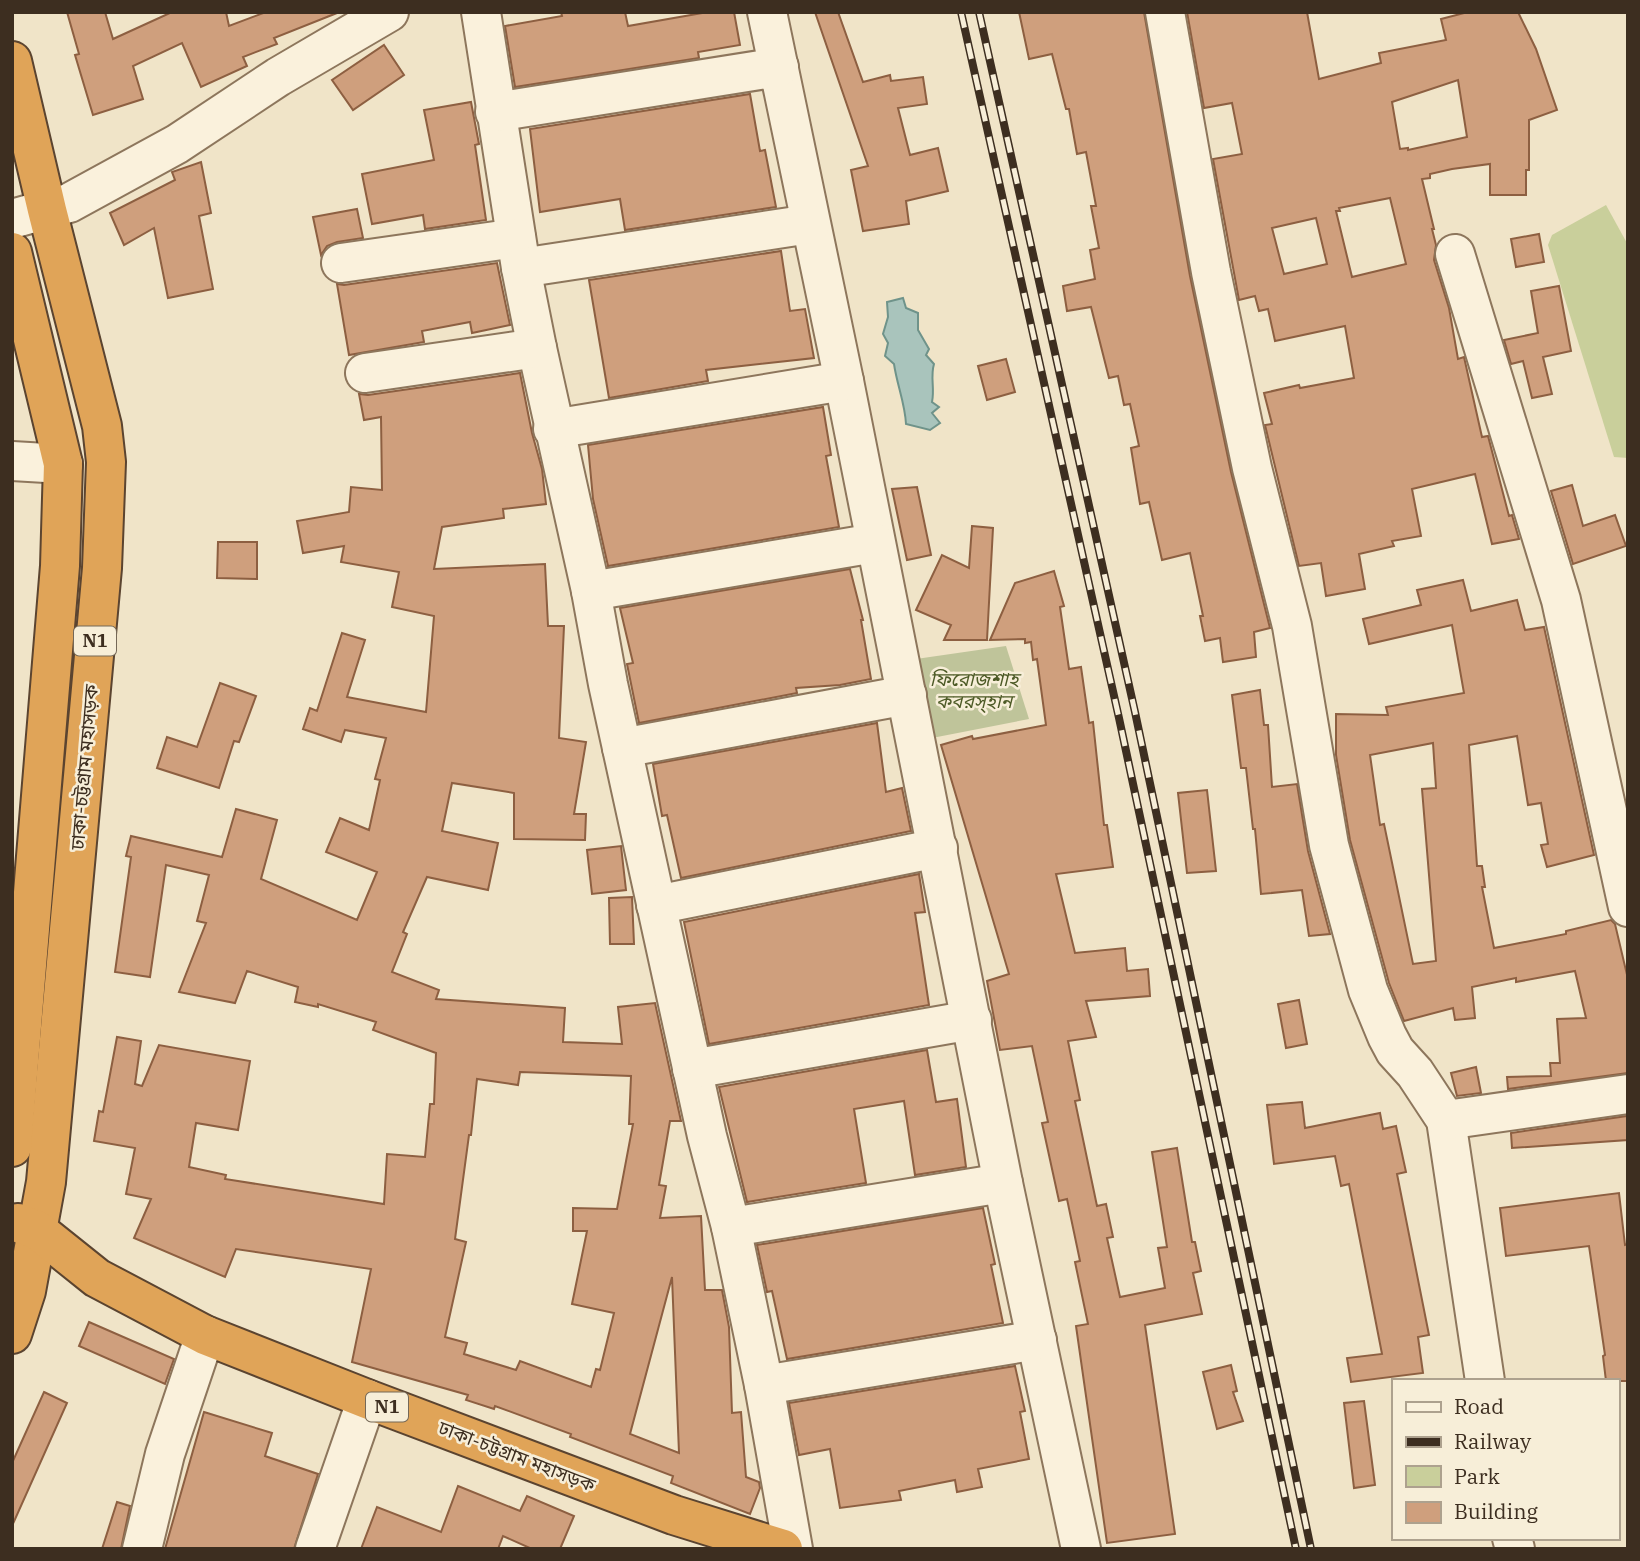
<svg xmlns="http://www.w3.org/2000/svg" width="1640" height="1561" font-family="'IBM Plex Serif','Noto Sans Bengali',serif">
	<rect width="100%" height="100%" fill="#f0e4c8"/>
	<!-- green -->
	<path fill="#c9cf9b" d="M1606 205 1628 245V458L1614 457 1548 245 1552 235Z"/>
	<!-- cemetery -->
	<path fill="#bfc49a" d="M1006 646 1029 719 932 738 916 659Z"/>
	<!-- water -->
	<path fill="#a9c4bc" stroke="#6f938a" stroke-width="2" d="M903 298 906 308 918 313V330L929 349 926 355 934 364C930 377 935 388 932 402L939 407 932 413 940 423 930 430 906 424C905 403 897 385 894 364L885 356 888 343 883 334 888 317 887 302Z"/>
	<!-- building -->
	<g fill="#cf9f7d" stroke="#8d5f41" stroke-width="2" fill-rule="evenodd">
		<path d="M67 12H105L113 39 172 12H226L229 26 266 12 337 13 274 38 277 44 243 57 247 66 201 87 182 43 133 66 143 99 93 115 75 55 79 54Z"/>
		<path d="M561 12H625L628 26 708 12H734L740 45 698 52 699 58 515 87 505 26 562 16Z"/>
		<path d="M815 12H838L863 82 890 75 891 81 923 77 927 104 898 108 910 155 938 148 948 191 906 201 909 224 863 231 851 170 868 166Z"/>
		<path d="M1019 12H1144L1190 276 1231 472 1270 628 1254 632 1256 657 1223 662 1220 638 1205 641 1200 616H1203L1190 553 1162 560 1149 502 1140 504 1131 448 1139 446 1130 404 1124 405 1118 376 1109 378 1091 307 1067 311 1063 286 1095 279 1090 250 1099 248 1091 206H1096L1086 152 1077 154 1069 109H1066L1052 54 1029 59Z"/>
		<path d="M1187 12H1307L1319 79 1381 63 1379 53 1446 40 1441 19 1468 12H1518L1536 49 1557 110 1529 120V170H1526V195H1490V164L1452 169 1430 174V178L1422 179 1434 229H1432L1436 245 1434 260 1449 308 1458 359 1464 357 1482 437 1488 436 1509 516 1512 515 1519 539 1492 544 1475 474 1412 489 1421 536 1392 541 1394 546 1359 554 1365 589 1326 596 1321 563 1299 566 1265 425 1272 424 1264 393 1299 385 1300 388 1354 378 1345 326 1275 341 1268 309 1259 311 1255 296 1239 300 1213 159 1242 154 1232 103 1204 108ZM1458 80 1467 137 1408 150V148L1400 149 1392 102ZM1390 198 1406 264 1352 277 1336 211H1340L1339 208ZM1316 218 1327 264 1284 274 1272 228Z"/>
		<path d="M384 45 404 75 353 110 332 80Z"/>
		<path d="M750 94 760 151 765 150 776 207 625 230 620 199 540 212 530 129Z"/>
		<path d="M471 102 479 144 475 145 486 220 425 229 423 215 372 224 362 174 434 160 424 110Z"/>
		<path d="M201 162 211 213 199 216 213 289 168 298 154 228 124 245 110 213 175 180 172 172Z"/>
		<path d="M357 209 363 238 337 242 327 246 321 255 313 217Z"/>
		<path d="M1539 234 1544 262 1516 267 1511 239Z"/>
		<path d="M781 251 790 311 805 309 814 358 706 370 708 381 609 398 589 280Z"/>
		<path d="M497 263 510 325 472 333 470 322 422 331 424 342 349 355 337 284 344 285Z"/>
		<path d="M1559 286 1571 351 1543 357 1552 394 1532 398 1523 361 1511 364 1504 340 1538 333 1531 291Z"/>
		<path d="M1006 359 1015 392 987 400 978 366Z"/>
		<path d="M520 373 532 433 542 469 546 504 503 509 504 518 442 527 434 569 545 564 548 626H564L559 738 586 742 574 814H586L585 840 514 839V793L452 783 442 831 498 843 488 890 427 877 403 932 407 934 392 972 439 990 436 999 565 1008 563 1042 622 1044 618 1007 655 1003 681 1121H670L659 1185 666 1186 660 1218 701 1216 705 1290H722L729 1327 732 1413 741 1412 746 1477 759 1482 760 1488 750 1514 671 1483 673 1476 570 1437 571 1434 495 1406 494 1409 466 1400 468 1395 352 1362 371 1269 236 1249 225 1277 134 1238 151 1199 126 1194 135 1148 94 1141 99 1111 103 1112 117 1037 141 1041 135 1084 142 1086 159 1045 250 1061 238 1130 196 1123 189 1167 226 1175 225 1179 384 1204 387 1154 425 1157 430 1104H434L436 1053 373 1030 376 1022 318 1004V1007L295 1002 298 987 247 971 235 1003 179 992 206 923 197 921 209 875 166 865 150 977 115 972 131 857 126 856 131 836 222 857 236 809 277 820 261 879 357 920 377 872 326 852 340 818 369 830 380 780 375 779 386 738 345 730 341 742 303 729 310 708 317 711 342 633 365 640 347 697 426 712 434 616 392 607 399 572 341 562 344 546 303 553 297 521 349 512 351 487 382 490 381 417 364 420 359 394 368 395ZM520 1072 631 1076 629 1124H633L617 1209 573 1208V1231H587L572 1304 614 1313 600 1370 596 1369 591 1387 520 1361 516 1370 464 1354 467 1343 445 1337 466 1242 455 1239 469 1135H471L477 1079 518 1085ZM672 1277 679 1453 630 1434Z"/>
		<path d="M823 407 831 455 826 456 839 527 608 566 593 499 588 445Z"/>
		<path d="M1572 485 1583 526 1615 515 1626 546 1573 564 1551 491Z"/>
		<path d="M917 487 931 555 907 560 892 489Z"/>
		<path d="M972 526 993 528 987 640H944L951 625 916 610 942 555 969 568Z"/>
		<path d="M218 542H257V579L217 578Z"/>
		<path d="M850 569 863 620H861L871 679 840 685 796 688 797 693 639 723 627 664 633 663 620 608Z"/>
		<path d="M1054 571 1064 606 1060 607 1069 669 1081 667 1089 723 1093 722 1104 825H1107L1113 867 1056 874 1075 953 1125 948 1127 971 1148 969 1150 996 1086 1001 1096 1037 1068 1041 1080 1100 1075 1101 1097 1206 1106 1204 1113 1237 1107 1238 1120 1297 1165 1288 1158 1248 1167 1247 1152 1152 1177 1148 1192 1242H1195L1201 1271 1193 1273 1202 1314 1145 1325 1175 1534 1107 1543 1076 1326 1088 1324 1075 1262 1080 1261 1067 1199 1059 1201 1042 1123 1048 1122 1032 1046 1000 1050 987 981 1009 974 941 745 972 736 973 739 1046 725 1037 659 1033 660 1031 642 1025 643V639L990 640 1015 583Z"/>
		<path d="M1463 580 1471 611 1517 600 1525 630 1544 627 1594 855 1547 867 1541 845 1548 844 1541 803 1528 805 1517 736 1469 745 1477 866H1482L1485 887H1482L1494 948 1566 934V931L1611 920 1615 924 1628 979V1073L1508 1089 1507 1077 1551 1076 1550 1063H1560L1557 1019 1586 1018 1575 971 1516 982V978L1472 987 1475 1018 1455 1020 1453 1008 1404 1021 1389 983 1350 840 1336 755V714L1388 715 1386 707 1464 693 1452 625 1369 644 1363 619 1421 605 1417 590ZM1433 743 1436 788 1422 789 1436 961 1413 964 1384 824 1380 825 1370 755Z"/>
		<path d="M220 683 256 696 239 742 234 741 219 788 157 768 167 737 197 747Z"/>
		<path d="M1260 690 1264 725H1268L1272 787 1297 784 1308 851 1330 934 1309 936 1302 890 1261 894 1255 829H1253L1246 768H1241L1232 695Z"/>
		<path d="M877 723 886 792 902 788 911 831 681 878 667 815 662 816 653 764Z"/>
		<path d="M1207 790 1216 871 1187 873 1178 793Z"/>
		<path d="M621 846 626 890 592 894 587 850Z"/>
		<path d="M919 874 925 912 915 913 929 1005 709 1044 684 922Z"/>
		<path d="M632 897 634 944H610L609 898Z"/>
		<path d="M1299 1000 1307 1044 1286 1048 1278 1004Z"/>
		<path d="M927 1050 936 1102 957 1099 966 1167 915 1175 904 1101 854 1109 866 1183 747 1202 719 1087Z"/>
		<path d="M1476 1067 1481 1093 1457 1096 1451 1073Z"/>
		<path d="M1302 1102 1305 1128 1380 1113 1383 1129 1396 1126 1406 1172 1397 1174 1429 1335 1418 1337 1423 1373 1351 1382 1347 1358 1382 1354 1349 1184 1341 1186 1335 1156 1274 1164 1267 1105Z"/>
		<path d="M1627 1116 1628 1140 1512 1148 1511 1133Z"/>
		<path d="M1619 1193 1625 1245 1628 1244V1381H1606L1603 1356 1605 1355 1589 1246 1506 1256 1500 1208Z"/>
		<path d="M983 1208 995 1264 991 1265 1003 1323 787 1359 772 1291 767 1292 757 1245Z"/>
		<path d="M89 1322 174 1359 165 1384 79 1346Z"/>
		<path d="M1231 1365 1237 1391 1233 1392 1243 1421 1217 1429 1203 1372Z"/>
		<path d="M1015 1366 1025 1411 1020 1412 1029 1459 978 1469 982 1487 957 1492 955 1480 899 1491 901 1500 840 1508 830 1449 799 1455 789 1403Z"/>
		<path d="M44 1392 67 1403 12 1526V1463Z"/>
		<path d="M1364 1401 1375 1485 1354 1488 1344 1403Z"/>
		<path d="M204 1412 272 1433 265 1456 318 1474 294 1549H165Z"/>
		<path d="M458 1486 520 1511 527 1496 574 1516 560 1549H532L503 1536 498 1549H361L377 1507 441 1532Z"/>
		<path d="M117 1502 130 1506 121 1549H102Z"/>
	</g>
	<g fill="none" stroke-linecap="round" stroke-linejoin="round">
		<!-- minor casing -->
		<g stroke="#8d765c" stroke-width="42">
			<g id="minor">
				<path d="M481 12 521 268 537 348 591 591 608 684 707 1136 731 1227 764 1385 793 1549"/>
				<path d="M767 12 844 381 1003 1183 1081 1549"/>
				<path d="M1165 12 1211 272 1252 468 1292 626 1329 845 1368 990 1387 1036 1395 1051 1415 1073 1446 1120 1485 1381"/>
				<path d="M495 112 779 67"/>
				<path d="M12 219 69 203 177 144 278 77 389 12"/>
				<path d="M1455 254 1561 600 1628 907"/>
				<path d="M341 263 516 238"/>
				<path d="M521 268 810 224"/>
				<path d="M365 373 537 348"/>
				<path d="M553 429 844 381"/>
				<path d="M12 461 63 464"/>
				<path d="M591 591 875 543"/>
				<path d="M622 748 907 695"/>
				<path d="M656 905 938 848"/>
				<path d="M692 1069 972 1020"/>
				<path d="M1446 1120 1628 1094"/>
				<path d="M731 1227 1003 1183"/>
				<path d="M764 1385 1037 1340"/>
				<path d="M1512 1538 1515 1549"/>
				<path d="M142 1549 165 1454 205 1335"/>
				<path d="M315 1549 367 1399"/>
			</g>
		</g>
		<!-- highway casing -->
		<g stroke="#5b4430" stroke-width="42">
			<g id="highway">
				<path d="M12 61 47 210 102 426 106 462 102 568 46 1182 26 1291 12 1334"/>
				<path d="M12 252 63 464 60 566 12 1147"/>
				<path d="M18 1223 37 1230 97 1278 205 1335 367 1399 674 1515 783 1549"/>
			</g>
		</g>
		<!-- minor -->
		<use href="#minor" stroke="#faf1dc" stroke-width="38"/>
		<!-- highway -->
		<use href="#highway" stroke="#e0a458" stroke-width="38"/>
		<!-- rail casing -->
		<g stroke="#3d2e20" stroke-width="8">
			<g id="rail">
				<path d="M961 12 1119 718 1296 1549"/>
				<path d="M979 12 1135 712 1311 1549"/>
			</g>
		</g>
		<!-- rail -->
		<use href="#rail" stroke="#f7eed8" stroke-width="5" stroke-dasharray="16" stroke-linecap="butt"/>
	</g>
	<g text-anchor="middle" stroke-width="5" stroke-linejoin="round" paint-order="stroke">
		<!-- shield labels -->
		<g fill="#f7eed8" stroke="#756857" stroke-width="2">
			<rect x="74" y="626.5" width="42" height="29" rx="5"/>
			<rect x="366" y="1392.5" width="42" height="29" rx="5"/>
		</g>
		<g font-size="18" font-weight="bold" fill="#3d2e20">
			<text x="95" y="647">N1</text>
			<text x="387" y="1413">N1</text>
		</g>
		<!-- park labels -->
		<g font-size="19" font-style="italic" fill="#4d5a26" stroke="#f7eed8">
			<text x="974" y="686">ফিরোজশাহ<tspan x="974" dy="22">কবরস্হান</tspan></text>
		</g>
		<!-- street labels -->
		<g font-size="19" fill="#3d2e20" stroke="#f7eed8">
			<text transform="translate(84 767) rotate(-85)" y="7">ঢাকা-চট্টগ্রাম মহাসড়ক</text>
			<text transform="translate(517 1456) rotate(21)" y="7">ঢাকা-চট্টগ্রাম মহাসড়ক</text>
		</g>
	</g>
	<!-- border -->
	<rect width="1640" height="1561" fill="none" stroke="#3d2e20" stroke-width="28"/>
	<!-- legend -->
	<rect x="1392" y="1379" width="228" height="161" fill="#f7eed8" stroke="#ada18e" stroke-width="2"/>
	<rect x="1406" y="1402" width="35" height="10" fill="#faf1dc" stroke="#ada18e" stroke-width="2"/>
	<text x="1454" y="1414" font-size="21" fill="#3d2e20">Road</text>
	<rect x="1406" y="1437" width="35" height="10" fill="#3d2e20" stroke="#ada18e" stroke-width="2"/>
	<text x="1454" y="1449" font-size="21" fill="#3d2e20">Railway</text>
	<rect x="1406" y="1466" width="35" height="21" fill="#c9cf9b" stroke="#ada18e" stroke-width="2"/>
	<text x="1454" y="1484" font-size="21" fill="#3d2e20">Park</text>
	<rect x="1406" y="1502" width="35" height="21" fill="#cf9f7d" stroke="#ada18e" stroke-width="2"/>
	<text x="1454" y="1519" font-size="21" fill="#3d2e20">Building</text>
</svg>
